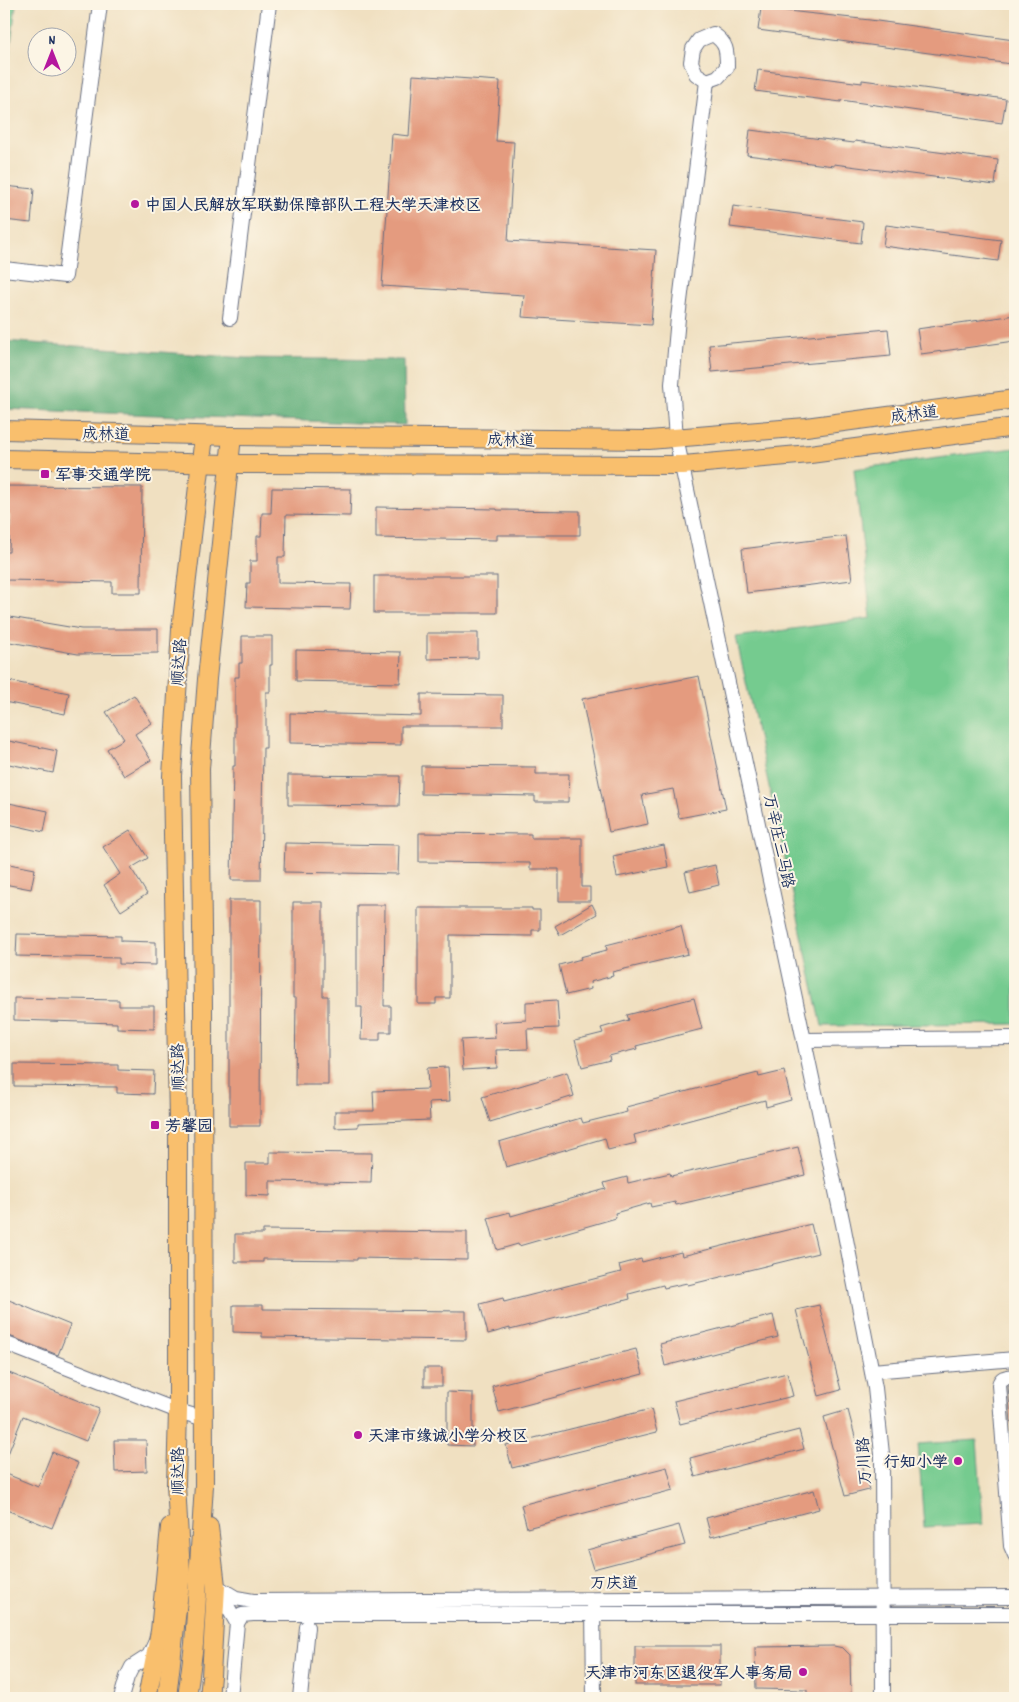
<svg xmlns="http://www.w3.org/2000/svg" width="1019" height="1702" font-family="Dekko,'LXGW WenKai TC',sans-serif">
	<rect width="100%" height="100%" fill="#fcf5e5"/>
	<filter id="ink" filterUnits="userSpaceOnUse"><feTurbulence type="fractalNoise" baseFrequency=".02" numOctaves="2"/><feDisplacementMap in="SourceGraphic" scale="10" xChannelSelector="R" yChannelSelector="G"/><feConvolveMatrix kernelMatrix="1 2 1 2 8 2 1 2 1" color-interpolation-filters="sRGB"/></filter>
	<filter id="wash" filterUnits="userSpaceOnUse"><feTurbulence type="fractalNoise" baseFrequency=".0096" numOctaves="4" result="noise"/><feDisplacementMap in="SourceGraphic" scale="20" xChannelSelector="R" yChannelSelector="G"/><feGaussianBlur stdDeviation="1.12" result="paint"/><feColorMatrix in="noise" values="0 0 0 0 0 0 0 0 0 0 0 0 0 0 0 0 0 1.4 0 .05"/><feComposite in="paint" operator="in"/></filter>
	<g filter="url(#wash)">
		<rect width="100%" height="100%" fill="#f0e0c1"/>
		<!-- green -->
		<g fill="#75cb8f" stroke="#487d76">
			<path d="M4 4H16L7 75 4 74Z"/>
			<path d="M1015 448V1024L822 1026 736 637 871 618 854 469Z"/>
			<path d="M977 1440 983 1524 924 1527 918 1444Z"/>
		</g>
		<!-- forest -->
		<path fill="#60af7a" stroke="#3e6f6c" d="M4 341 247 358 404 360 405 425 4 409Z"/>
		<g id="blocks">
			<!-- building -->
			<g fill="#e49b7f">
				<path d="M761 8 870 20 1014 40 1011 64 758 30Z"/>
				<path d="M758 70 862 83V80L1006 99 1002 123 841 100V102L755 91Z"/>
				<path d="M413 75 500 81 496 141 514 142 508 241 656 250 651 325 522 317 524 295 382 286 392 134 409 136Z"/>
				<path d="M750 130 854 143 855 141 998 160 995 185 834 164V166L747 155Z"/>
				<path d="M4 186 34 189 31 223 4 220Z"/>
				<path d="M733 206 863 222 861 243 730 227Z"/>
				<path d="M886 225 1001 240 998 261 883 246Z"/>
				<path d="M1015 315V341L921 354 917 329Z"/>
				<path d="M888 329 891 356 712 372 709 345Z"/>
				<path d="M4 486 142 487 141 593H112V582L5 580V552H9L10 515H4Z"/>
				<path d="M272 488 351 489 350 516 286 515 285 557H278V583L351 584 350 609 246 607 247 583H250V561H257V536H261L262 513H271Z"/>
				<path d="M376 507 497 509V510L580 511V535H497V540L376 538Z"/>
				<path d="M846 536 852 580 747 593 742 549Z"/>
				<rect x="374" y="576" width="123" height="37"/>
				<path d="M4 616 81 629H158V653L78 654 4 641Z"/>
				<path d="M427 633H478V658L427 659Z"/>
				<path d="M242 636H272V665H270V692H266V748H263L261 880H231L233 766H235V677H239V663H242Z"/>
				<path d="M296 650 401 652 400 683 296 681Z"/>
				<path d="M699 676 726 809 679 818 673 789 642 795 648 824 609 832 582 699Z"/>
				<path d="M4 680 69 693 65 714 4 702Z"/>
				<path d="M421 694 503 695V726H401V745L290 743V713L421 716Z"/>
				<path d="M134 695 152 723 135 734 151 760 124 776 107 749 124 739 106 712Z"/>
				<path d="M4 740 57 751 53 773 4 763Z"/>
				<path d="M421 766 536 767V774H569L568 802H535V796L421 794Z"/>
				<path d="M288 775 400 776 399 806 288 805Z"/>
				<path d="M4 802 48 811 44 832 4 823Z"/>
				<path d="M130 830 148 858 131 868 147 894 121 911 104 885 120 874 103 847Z"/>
				<path d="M419 833 531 834V838H582V887H590V901H559V869H530V863L419 862Z"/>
				<path d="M285 843 399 845 398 874 284 872Z"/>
				<path d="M664 845 668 867 617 877 613 856Z"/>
				<path d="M4 863 35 869 31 889 4 884Z"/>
				<path d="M715 865 719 885 690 892 685 872Z"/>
				<path d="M229 900H261L260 1126H229Z"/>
				<path d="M293 902H323V996H328V1085H295L296 998H293Z"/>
				<path d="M592 904 597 914 560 935 555 926Z"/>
				<path d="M357 905H385L384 1006H391V1032H380V1040H361L362 1007H357Z"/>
				<path d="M418 908H532V910H540V930H532V936L450 935V998H436V1004H418Z"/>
				<path d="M681 926 688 954 612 972 613 976 590 982 591 989 566 995 559 965 581 959 580 957 607 950 606 945Z"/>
				<path d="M17 934 121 936V941L156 942V965L119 964V958L16 956Z"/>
				<path d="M14 998 119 1000V1006H154V1029L117 1028V1023L14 1020Z"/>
				<path d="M694 998 702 1029 636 1046 637 1049 609 1056 610 1060 582 1067 575 1040 603 1033 601 1028 629 1020 627 1015Z"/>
				<path d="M557 1000 559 1028 527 1029 528 1049 496 1050 497 1068 463 1070 461 1040 495 1038 494 1022 526 1020V1002Z"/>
				<path d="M14 1064 118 1065V1070L154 1071 153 1094 117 1093V1087L14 1086Z"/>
				<path d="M448 1067 450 1101 429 1102 430 1120 358 1123V1127L335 1128V1111H374L373 1091 428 1089 427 1068Z"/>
				<path d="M784 1071 791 1100 766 1107 765 1100 634 1135 636 1143 608 1150 605 1138 506 1167 499 1142 581 1118 583 1123 627 1112 626 1107 758 1073 759 1077Z"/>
				<path d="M567 1072 574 1096 490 1122 482 1097Z"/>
				<path d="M798 1147 805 1175 676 1205 675 1202 651 1207 650 1203 615 1213 616 1218 519 1246 518 1244 497 1250 488 1218 510 1212 511 1216 606 1189 604 1183 627 1177 628 1183 670 1173 671 1176Z"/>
				<path d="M270 1152 372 1153 371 1183 270 1181V1196L246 1195V1163H270Z"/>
				<path d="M811 1224 818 1253 688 1285 687 1283 664 1288 663 1285 629 1294 630 1299 510 1330V1328L488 1334 480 1304 503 1298 504 1302 621 1272 619 1265 641 1259 642 1262 681 1252 682 1256Z"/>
				<path d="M263 1230 467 1232V1260L357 1258V1260L263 1259V1262H235V1234H263Z"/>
				<path d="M4 1298 70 1325 58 1355 4 1334Z"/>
				<path d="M233 1305H263V1309L466 1311V1340L262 1337V1333L233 1332Z"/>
				<path d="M819 1305 841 1390 819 1396 796 1310Z"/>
				<path d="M773 1315 778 1337 665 1366 660 1344Z"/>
				<path d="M636 1349 643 1374 499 1412 492 1386Z"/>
				<rect x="424" y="1368" width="18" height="18"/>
				<path d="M4 1371 99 1409 86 1441 23 1416 4 1464Z"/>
				<path d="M787 1373 793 1396 680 1424 674 1401Z"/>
				<path d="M1015 1385V1423H1011L1008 1386Z"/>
				<path d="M447 1392 473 1393V1446L447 1445Z"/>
				<path d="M651 1409 657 1432 512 1468 506 1445Z"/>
				<path d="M848 1410 869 1490 845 1496 824 1417Z"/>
				<path d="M799 1430 804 1449 695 1477 690 1458Z"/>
				<path d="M114 1440H146L147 1471 115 1472Z"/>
				<path d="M52 1452 78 1463 52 1528 4 1509V1473L38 1487Z"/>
				<path d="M667 1467 673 1490 527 1528 521 1505Z"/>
				<path d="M814 1490 819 1509 711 1537 706 1518Z"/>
				<path d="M679 1525 685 1545 593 1569 587 1550Z"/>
				<rect x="635" y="1646" width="85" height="39"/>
				<path d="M834 1646 843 1648 850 1655 851 1698H807V1690L756 1689 755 1647Z"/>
			</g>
		</g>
	</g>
	<g filter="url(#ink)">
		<use href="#blocks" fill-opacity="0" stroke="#666d81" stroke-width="1"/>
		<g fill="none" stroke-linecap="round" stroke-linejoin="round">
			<!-- minor casing -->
			<g stroke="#666d81" stroke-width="16">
				<g id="minor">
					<path d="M713 34C727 43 727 51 727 67L718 77 707 81 696 74 691 62 693 49 699 40Z"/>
					<path d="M707 81 678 318 672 384 676 438 843 1224 875 1388 882 1454 883 1698"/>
					<path d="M4 269 65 276 100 4"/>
					<path d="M230 318 269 4"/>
					<path d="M804 1040 1015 1038"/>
					<path d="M4 1343 178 1411 205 1419"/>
					<path d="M872 1371 1015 1359"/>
					<path d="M1015 1376C1007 1377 1001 1376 999 1385L1011 1546 1015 1555"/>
					<path d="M216 1586 236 1598 253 1601 1015 1597"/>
					<path d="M216 1587 237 1623 230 1698"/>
					<path d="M593 1605 594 1698"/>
					<path d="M237 1623 242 1615 253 1614H1015"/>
					<path d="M121 1698 127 1677 132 1667 149 1656 155 1643"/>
					<path d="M300 1698 307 1627"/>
				</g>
			</g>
			<!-- major casing -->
			<g stroke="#666d81" stroke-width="20">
				<g id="major">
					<path d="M4 430 232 436 649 440 806 427 1015 399"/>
					<path d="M4 459 230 464 683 465 810 454 1015 427"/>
					<path d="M147 1698 160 1631 170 1527"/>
					<path d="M167 1698 181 1573 176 1484 178 1411V1123L172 776 181 629 204 436"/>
					<path d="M187 1698 194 1644 204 1485 203 1007 200 769 207 679 232 436"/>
					<path d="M209 1698 211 1676 216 1586 209 1527"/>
				</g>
			</g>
			<!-- minor -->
			<use href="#minor" stroke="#fff" stroke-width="14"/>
			<!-- major -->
			<use href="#major" stroke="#f9bf6d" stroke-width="18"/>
		</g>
	</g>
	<!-- markers -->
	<g fill="#b5179e" stroke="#fcf5e5" stroke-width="2">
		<circle cx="135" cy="204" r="5"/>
		<rect x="40" y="469" width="10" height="10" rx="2.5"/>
		<rect x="150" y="1120" width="10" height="10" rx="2.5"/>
		<circle cx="358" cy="1435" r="5"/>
		<circle cx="958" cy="1461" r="5"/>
		<circle cx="803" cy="1672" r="5"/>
	</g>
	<g text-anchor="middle" stroke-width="4" stroke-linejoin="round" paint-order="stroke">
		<!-- poi labels -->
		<g font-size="16" font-weight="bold" fill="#1b2f5e" stroke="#fcf5e5" text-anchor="start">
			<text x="145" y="210">中国人民解放军联勤保障部队工程大学天津校区</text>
			<text x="55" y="480">军事交通学院</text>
			<text x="165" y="1131">芳馨园</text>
			<text x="368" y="1441">天津市缘诚小学分校区</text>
			<text x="948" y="1467" text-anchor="end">行知小学</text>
			<text x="793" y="1678" text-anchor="end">天津市河东区退役军人事务局</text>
		</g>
		<!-- street labels -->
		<g font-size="16" fill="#1b2f5e" stroke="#fcf5e5">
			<text transform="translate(914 413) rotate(-7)" y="6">成林道</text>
			<text transform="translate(106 433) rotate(1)" y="6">成林道</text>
			<text transform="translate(511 439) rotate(1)" y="6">成林道</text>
			<text transform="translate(178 662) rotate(-86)" y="6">顺达路</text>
			<text transform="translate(780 841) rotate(78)" y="6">万辛庄三马路</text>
			<text transform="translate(177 1067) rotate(-91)" y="6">顺达路</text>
			<text transform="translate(863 1461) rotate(-93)" y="6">万川路</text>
			<text transform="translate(177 1471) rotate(-90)" y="6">顺达路</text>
			<text x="614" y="1588">万庆道</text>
		</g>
	</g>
	<!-- margin -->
	<rect width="1019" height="1702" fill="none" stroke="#fcf5e5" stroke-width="20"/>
	<!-- north arrow -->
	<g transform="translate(52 52)"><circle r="24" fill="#fcf5e5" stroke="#a2a6af"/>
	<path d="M0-4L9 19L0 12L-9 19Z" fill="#b5179e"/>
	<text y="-8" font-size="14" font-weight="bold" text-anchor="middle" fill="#1b2f5e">N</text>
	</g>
</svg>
